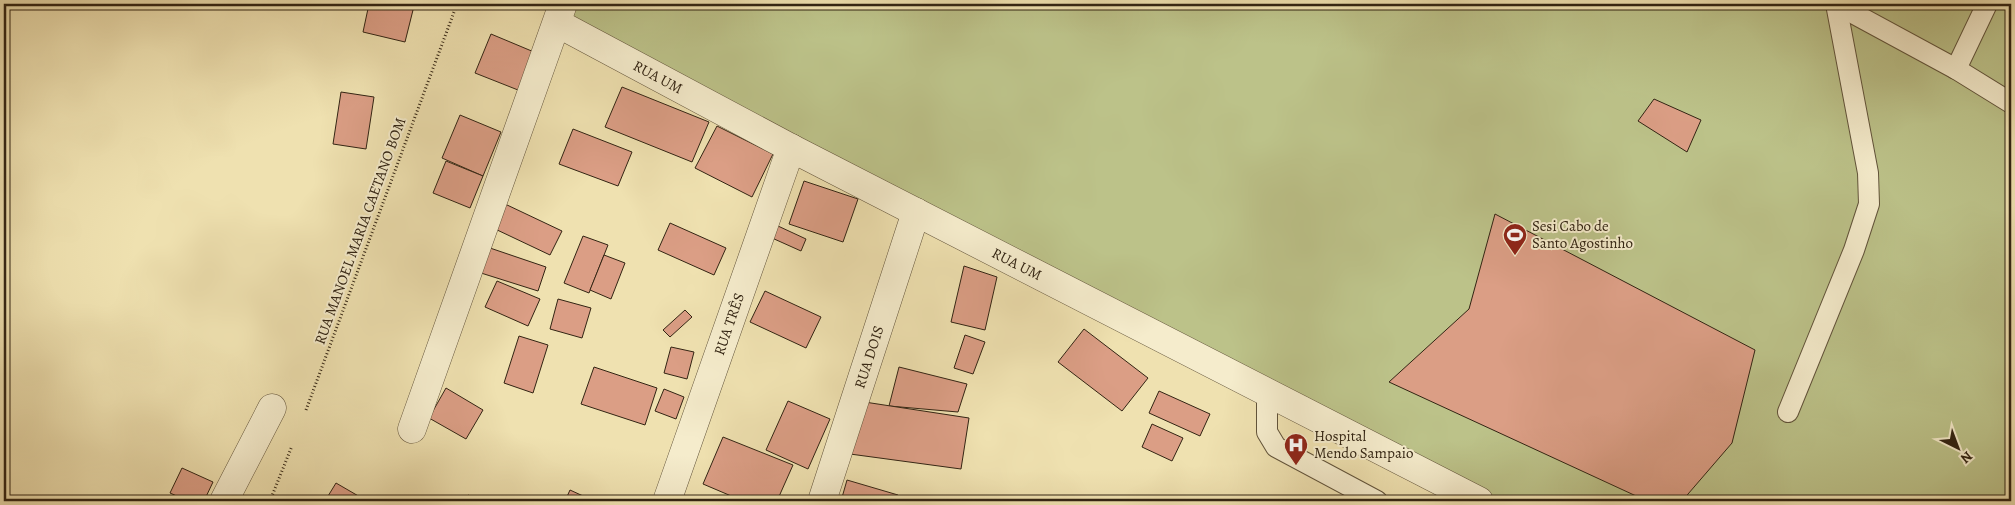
<svg xmlns="http://www.w3.org/2000/svg" width="2015" height="505" font-family="Alegreya,serif">
	<rect width="100%" height="100%" fill="#efe1b0"/>
	<filter id="stains"><feTurbulence type="fractalNoise" baseFrequency=".004" numOctaves="4"/><feColorMatrix values="0 0 0 0 .2 0 0 0 0 .09 0 0 0 0 .02 0 0 0 .5 -.17"/></filter>
	<radialGradient id="worn" r=".72"><stop offset=".6" stop-color="#630" stop-opacity="0"/><stop offset="1" stop-color="#630" stop-opacity=".3"/></radialGradient>
	<!-- green -->
	<path fill="#bcc289" stroke="#77734e" d="M578 4H2011V490L2007 501H1487L570 22Z"/>
	<!-- building -->
	<g fill="#db9e85" stroke="#322413">
		<path d="M369 4H405L414 6 405 42 363 32Z"/>
		<path d="M491 34 534 52 518 90 475 73Z"/>
		<path d="M622 87 709 122 692 162 605 127Z"/>
		<path d="M341 92 374 97 366 149 333 144Z"/>
		<path d="M1654 99 1701 120 1687 152 1638 121Z"/>
		<path d="M460 115 501 132 483 176 442 158Z"/>
		<path d="M717 126 773 154 752 197 695 168Z"/>
		<path d="M573 129 632 152 618 186 559 164Z"/>
		<path d="M446 161 483 176 470 208 433 193Z"/>
		<path d="M804 181 858 199 843 242 789 224Z"/>
		<path d="M505 204 562 231 550 255 493 228Z"/>
		<path d="M1495 214 1755 350 1732 443 1682 501H1647L1389 382 1469 309Z"/>
		<path d="M670 223 726 248 714 275 658 250Z"/>
		<path d="M778 226 806 239 801 251 772 238Z"/>
		<path d="M583 236 608 245 589 293 564 283Z"/>
		<path d="M490 248 546 267 538 291 481 273Z"/>
		<path d="M604 255 625 263 611 299 590 290Z"/>
		<path d="M964 266 997 277 985 330 951 322Z"/>
		<path d="M497 281 540 299 528 326 485 307Z"/>
		<path d="M765 291 821 317 806 348 750 322Z"/>
		<path d="M558 299 591 308 582 338 550 329Z"/>
		<path d="M685 310 692 317 670 337 663 330Z"/>
		<path d="M1084 329 1148 378 1122 411 1058 362Z"/>
		<path d="M965 335 985 342 973 374 954 368Z"/>
		<path d="M519 336 548 345 533 393 504 383Z"/>
		<path d="M671 347 694 352 687 379 664 373Z"/>
		<path d="M594 367 657 388 645 425 581 404Z"/>
		<path d="M899 367 967 384 958 412 889 406Z"/>
		<path d="M446 388 483 410 466 439 429 418Z"/>
		<path d="M664 389 684 397 676 419 655 411Z"/>
		<path d="M1159 391 1210 414 1200 436 1149 413Z"/>
		<path d="M788 401 830 419 808 469 766 450Z"/>
		<path d="M858 401 969 418 961 469 850 454Z"/>
		<path d="M1152 424 1183 438 1172 461 1142 447Z"/>
		<path d="M723 437 793 465 777 501H743L703 484Z"/>
		<path d="M182 468 213 482 204 501H188L170 493Z"/>
		<path d="M847 480 898 495 896 501H841Z"/>
		<path d="M336 483 367 501H325Z"/>
		<path d="M570 490 594 501H565Z"/>
		<path d="M468 495 482 501H466Z"/>
	</g>
	<g fill="none" stroke-linecap="round" stroke-linejoin="round">
		<!-- lane casing -->
		<g stroke="#61533a" stroke-width="22">
			<g id="lane">
				<path d="M1836 4 1956 69 2011 103"/>
				<path d="M1956 69 1987 4"/>
				<path d="M1267 391V432L1276 447 1377 501"/>
				<path d="M1788 412 1854 250 1869 204 1868 173 1836 4"/>
			</g>
		</g>
		<!-- street casing -->
		<g stroke="#61533a" stroke-width="29">
			<g id="street">
				<path d="M557 23 791 148 1479 501"/>
				<path d="M412 429 563 4"/>
				<path d="M224 501 272 408"/>
				<path d="M667 501 791 148"/>
				<path d="M822 501 916 212"/>
			</g>
		</g>
		<!-- path -->
		<g stroke="#322413" stroke-width="3" stroke-dasharray="1 2.5" stroke-linecap="butt">
			<path d="M514 4 528 8"/>
			<path d="M306 410 457 4H495"/>
			<path d="M270 501 292 446"/>
		</g>
		<!-- lane -->
		<use href="#lane" stroke="#f5eccc" stroke-width="20"/>
		<!-- street -->
		<use href="#street" stroke="#f5eccc" stroke-width="28"/>
	</g>
	<!-- icons -->
	<defs>
		<g id="stadium-pin" transform="scale(1.25)"><path d="M0 17L-7.5 6A9.5 9.5 0 1 1 7.5 6Z" fill="#8f2418" stroke="#f5eccc"/><path d="M0-5a6.5 5 0 1 0 0 10a6.5 5 0 1 0 0-10ZM-3.5-1.8h7v3.6h-7Z" fill="#fff"/></g>
		<g id="hospital-pin" transform="scale(1.25)"><path d="M0 17L-7.5 6A9.5 9.5 0 1 1 7.5 6Z" fill="#8f2418" stroke="#f5eccc"/><path d="M-5-5h3v3.5h4V-5h3V5h-3V1.5h-4V5h-3Z" fill="#fff"/></g>
	</defs>
	<g fill-rule="evenodd">
		<use href="#stadium-pin" x="1515" y="235"/>
		<use href="#hospital-pin" x="1296" y="445"/>
	</g>
	<g text-anchor="middle" stroke-width="4" stroke-linejoin="round" paint-order="stroke">
		<!-- street labels -->
		<g font-size="15" fill="#322413" stroke="#f5eccc">
			<text transform="translate(658 77) rotate(28)" y="5">RUA UM</text>
			<text transform="translate(360 231) rotate(-70)" y="5">RUA MANOEL MARIA CAETANO BOM</text>
			<text transform="translate(1017 264) rotate(27)" y="5">RUA UM</text>
			<text transform="translate(729 324) rotate(-71)" y="5">RUA TRÊS</text>
			<text transform="translate(869 357) rotate(-72)" y="5">RUA DOIS</text>
		</g>
		<!-- poi labels -->
		<g font-size="15" fill="#322413" stroke="#f5eccc" text-anchor="start">
			<text x="1532" y="231">Sesi Cabo de<tspan x="1532" dy="17">Santo Agostinho</tspan></text>
			<text x="1314" y="441">Hospital<tspan x="1314" dy="17">Mendo Sampaio</tspan></text>
		</g>
	</g>
	<!-- margin -->
	<rect width="2015" height="505" fill="none" stroke="#efe1b0" stroke-width="20"/>
	<rect x="5" y="5" width="2005" height="495" fill="none" stroke="#322413" stroke-width="2.5"/>
	<rect x="10" y="10" width="1995" height="485" fill="none" stroke="#322413"/>
	<!-- north arrow -->
	<g transform="translate(1958 448) rotate(138)" stroke="#f5eccc" stroke-width="4" paint-order="stroke">
	<path d="M0-4L9 19L0 12L-9 19Z" fill="#322413"/>
	<text y="-8" font-size="14" font-weight="bold" text-anchor="middle" fill="#322413">N</text>
	</g>
	<rect width="100%" height="100%" filter="url(#stains)"/>
	<rect width="100%" height="100%" fill="url(#worn)"/>
</svg>
